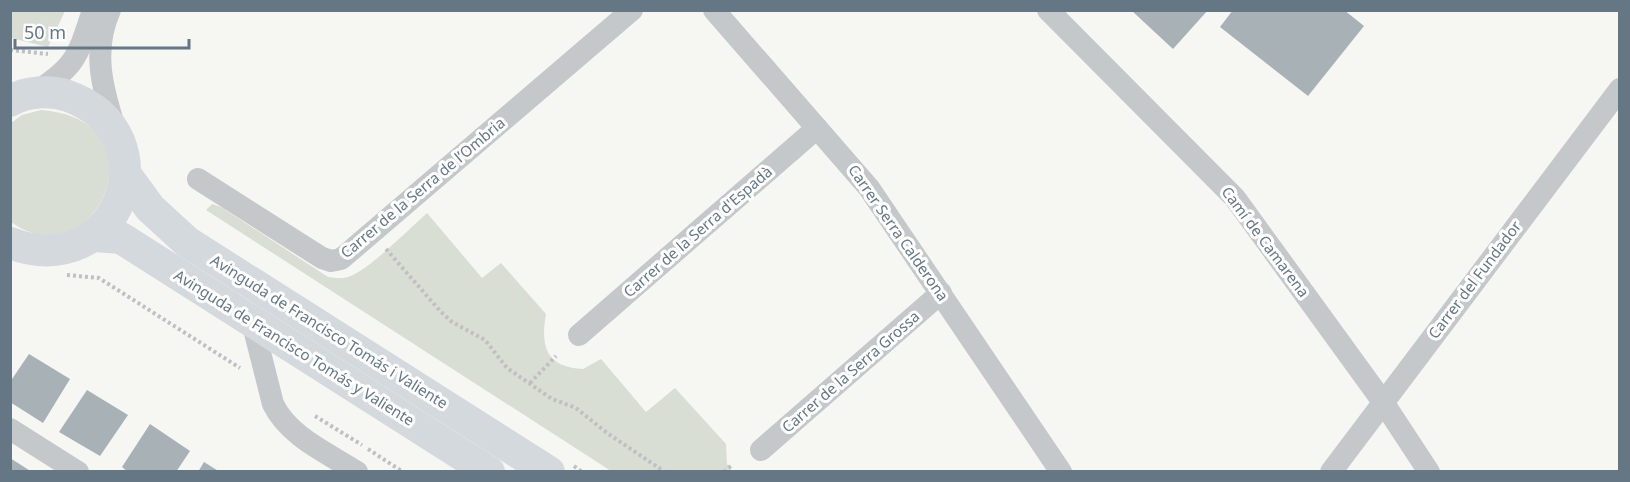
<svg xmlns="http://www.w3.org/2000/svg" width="1630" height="482" font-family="'Noto Sans',sans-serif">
	<rect width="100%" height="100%" fill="#f6f6f3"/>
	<!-- green -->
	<g fill="#d8ded4">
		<path d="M11 10H65V11L48 47 11 38Z"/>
		<path d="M41 110C167 119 96 283 11 222V123L22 115Z"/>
		<path d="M212 204 221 207 328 277C335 278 341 279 348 277 368 271 409 229 427 213L482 278 501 263 546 314C540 348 547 367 583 369L601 359 646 412 675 388 726 444 727 464 732 471H611L206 210Z"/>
	</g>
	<!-- building -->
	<g fill="#a8b1b6">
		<path d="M1131 10H1208L1173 49Z"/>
		<path d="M1233 10H1344L1364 26 1308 96 1220 27Z"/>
		<path d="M29 354 70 379 43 423 10 402V382Z"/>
		<path d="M87 390 128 415 100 456 59 432Z"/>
		<path d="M150 424 190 451 176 472H128L122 467Z"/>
		<path d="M10 458 32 472H10Z"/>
		<path d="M204 462 220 472H198Z"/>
	</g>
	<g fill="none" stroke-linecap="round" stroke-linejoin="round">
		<!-- path -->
		<g stroke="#bec0c2" stroke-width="4" stroke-dasharray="3 3" stroke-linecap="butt">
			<path d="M10 50 48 54"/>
			<path d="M386 249 441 312 452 322 485 340 507 368 552 399 576 408 607 433 665 472"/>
			<path d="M67 275 99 278 240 368"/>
			<path d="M530 383 556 356"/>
			<path d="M315 416 362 445"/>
			<path d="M368 449 403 472"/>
			<path d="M574 466 582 472"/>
			<path d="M724 472 732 465"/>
		</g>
		<!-- minor -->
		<g stroke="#c4c8cb" stroke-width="22">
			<path d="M110 10C92 50 102 88 115 128"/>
			<path d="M714 10 869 188 1061 472"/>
			<path d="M1048 10 1235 198 1383 402 1429 472"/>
			<path d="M34 93C76 67 78 56 93 10"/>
			<path d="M198 179 322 258 331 261 341 259 632 10"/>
			<path d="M252 321 273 404C289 437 328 453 357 472"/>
			<path d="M579 335 817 128"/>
			<path d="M10 429 78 472"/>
			<path d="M761 450 941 293"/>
			<path d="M1331 472 1620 89"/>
		</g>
		<!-- secondary -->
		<g stroke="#d4d9dd" stroke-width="32">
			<path d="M10 101C26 91 51 90 68 96 174 134 119 285 10 243"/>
			<path d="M126 175 150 208 187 242 549 472"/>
			<path d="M95 236 121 238 489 472"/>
		</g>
	</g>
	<g text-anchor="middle" stroke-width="6" stroke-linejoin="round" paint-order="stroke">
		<!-- street labels -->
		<g font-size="15" fill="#657785" stroke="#fff">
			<text transform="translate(423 188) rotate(-40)" y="5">Carrer de la Serra de l’Ombria</text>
			<text transform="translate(698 232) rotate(-41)" y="5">Carrer de la Serra d'Espadà</text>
			<text transform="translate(898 233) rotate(55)" y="5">Carrer Serra Calderona</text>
			<text transform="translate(1265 242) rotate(53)" y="5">Camí de Camarena</text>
			<text transform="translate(1475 280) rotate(-53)" y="5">Carrer del Fundador</text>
			<text transform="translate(329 332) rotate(32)" y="5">Avinguda de Francisco Tomás i Valiente</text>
			<text transform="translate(294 348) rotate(32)" y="5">Avinguda de Francisco Tomás y Valiente</text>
			<text transform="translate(851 372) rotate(-41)" y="5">Carrer de la Serra Grossa</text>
		</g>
	</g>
	<!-- border -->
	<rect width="1630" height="482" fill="none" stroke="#657785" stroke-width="24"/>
	<!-- scale -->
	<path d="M15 39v9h174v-9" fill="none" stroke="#657785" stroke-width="3"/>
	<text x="24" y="39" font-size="18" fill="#657785" stroke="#ffffff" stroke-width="4.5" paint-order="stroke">50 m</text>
</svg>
